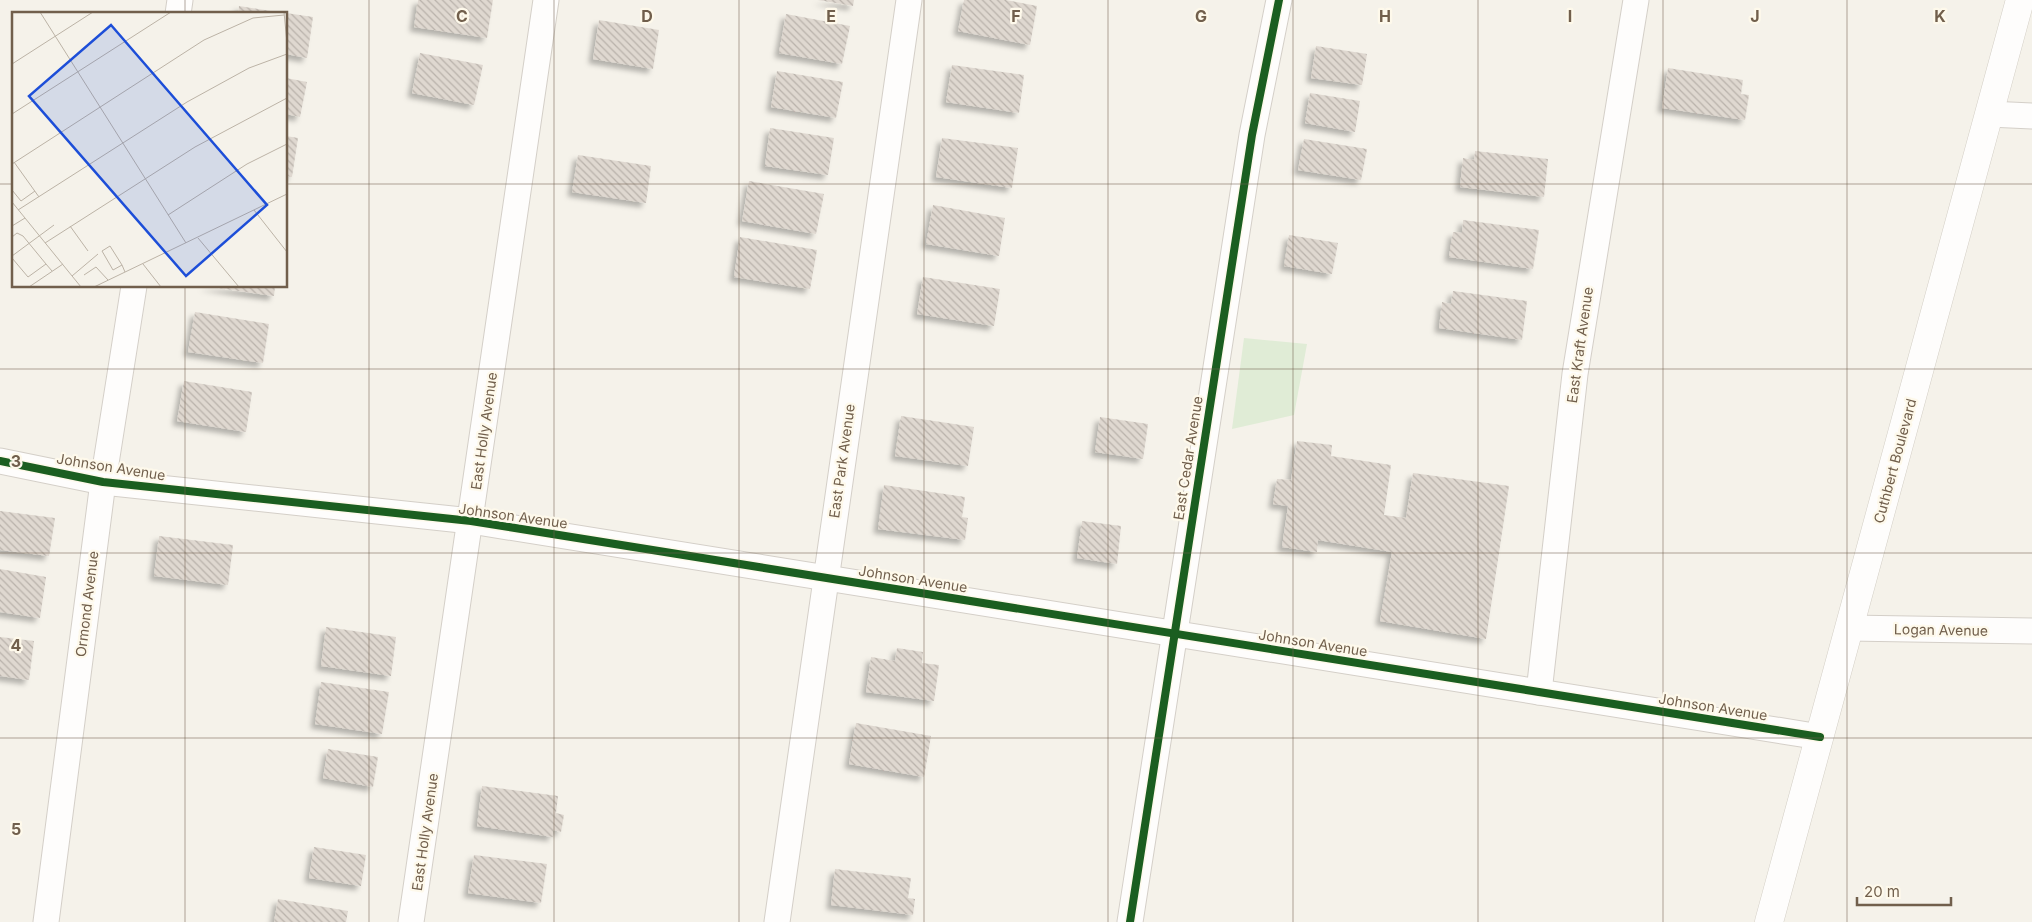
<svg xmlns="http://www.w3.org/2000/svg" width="2032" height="922" font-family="Inter,sans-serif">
	<defs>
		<pattern id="building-back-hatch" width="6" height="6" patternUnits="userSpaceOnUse" patternTransform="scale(1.25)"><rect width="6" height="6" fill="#dfd8d0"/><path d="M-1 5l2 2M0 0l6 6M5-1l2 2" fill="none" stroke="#b9b2ab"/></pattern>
		<filter id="shadow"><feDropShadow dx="-4.5" dy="4.5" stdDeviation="2.5" flood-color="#0004"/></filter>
	</defs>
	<rect width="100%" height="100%" fill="#f5f2ea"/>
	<!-- park -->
	<path fill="#e0ecd6" d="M1244 338 1307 344 1294 415 1232 429Z"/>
	<!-- building -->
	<g fill="url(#building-back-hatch)" filter="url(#shadow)">
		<path d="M418 0H493L487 38 414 27Z"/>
		<path d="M818 0H854L853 6Z"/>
		<path d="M964 0H1006L1037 6 1030 45 958 31Z"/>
		<path d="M239 6 283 13V14H238Z"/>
		<path d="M286 13 313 17 307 58 286 54Z"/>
		<path d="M786 14 850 26 842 64 779 53Z"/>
		<path d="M599 20 659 30 653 69 593 59Z"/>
		<path d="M1316 46 1367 54 1362 85 1311 78Z"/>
		<path d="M420 53 483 65 474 105 412 93Z"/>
		<path d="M952 65 1024 75 1019 113 946 102Z"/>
		<path d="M1668 68 1743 80 1741 94 1749 95 1745 120 1662 108Z"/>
		<path d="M777 71 843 82 836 118 771 107Z"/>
		<path d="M286 78 307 82 300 117 286 114Z"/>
		<path d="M1310 93 1360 101 1355 132 1305 123Z"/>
		<path d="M770 128 834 138 828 175 765 166Z"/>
		<path d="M286 136 298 138 292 177 286 176Z"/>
		<path d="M942 138 1018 148 1012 188 936 177Z"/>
		<path d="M1304 139 1367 149 1361 180 1298 170Z"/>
		<path d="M1475 151 1548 159 1544 197 1460 187 1463 158 1474 160Z"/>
		<path d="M578 155 651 166 646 203 572 192Z"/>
		<path d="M749 181 824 194 816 234 742 221Z"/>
		<path d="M933 205 1005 218 999 256 926 244Z"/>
		<path d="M1463 220 1539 230 1533 269 1449 257 1453 232 1462 233Z"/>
		<path d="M1289 235 1338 243 1332 274 1284 266Z"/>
		<path d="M740 237 817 250 810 289 734 277Z"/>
		<path d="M923 277 1000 289 994 326 917 314Z"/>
		<path d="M204 286H275L274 296Z"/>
		<path d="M1453 291 1527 301 1522 340 1439 328 1442 302 1451 304Z"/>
		<path d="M195 312 269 324 263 363 188 352Z"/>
		<path d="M184 381 252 392 246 432 177 421Z"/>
		<path d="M901 416 974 427 968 466 895 456Z"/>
		<path d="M1100 417 1148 424 1143 459 1095 452Z"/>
		<path d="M1297 441 1332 445 1331 456 1391 465 1384 515 1406 518 1413 473 1509 486 1486 639 1380 621 1392 552 1318 540 1317 552 1282 547 1288 506 1273 504 1277 479 1291 480Z"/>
		<path d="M884 485 965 497 962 517 968 518 965 540 878 529Z"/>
		<path d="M0 511 55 518 49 556 0 550Z"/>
		<path d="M1082 521 1121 526 1117 564 1077 558Z"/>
		<path d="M159 536 233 545 228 585 154 576Z"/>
		<path d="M0 569 46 577 40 618 0 612Z"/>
		<path d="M326 627 396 637 391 676 321 666Z"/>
		<path d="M0 637 34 641 29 680 0 676Z"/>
		<path d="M897 648 923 652 922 663 939 665 934 701 866 692 871 657 895 661Z"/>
		<path d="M321 682 389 692 382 734 315 724Z"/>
		<path d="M856 723 931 736 924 777 849 764Z"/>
		<path d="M328 749 378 757 373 787 323 778Z"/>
		<path d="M482 786 558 796 556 813 564 815 561 832 553 830V837L477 826Z"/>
		<path d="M314 847 366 855 361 886 309 878Z"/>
		<path d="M474 855 547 864 541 903 468 893Z"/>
		<path d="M835 869 911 878 908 898 915 899 913 915 831 905Z"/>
		<path d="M278 899 348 911 346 922H274Z"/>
	</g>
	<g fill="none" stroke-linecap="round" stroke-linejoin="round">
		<!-- minor casing -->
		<g stroke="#d4cfc8" stroke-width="27">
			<g id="minor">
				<path d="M178 14 180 0"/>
				<path d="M1989 114 2032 116"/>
				<path d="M0 461 103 482 471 521 1820 737"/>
				<path d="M1849 628 2032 631"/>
				<path d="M1539 692 1575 374 1636 0"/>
				<path d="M46 922 103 482 134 286"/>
				<path d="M411 922 546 0"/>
				<path d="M777 922 909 0"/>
				<path d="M1130 922 1252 135 1279 0"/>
			</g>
		</g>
		<!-- secondary casing -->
		<g stroke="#d3cec5" stroke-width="29">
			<path id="secondary" d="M1769 922 2020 0"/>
		</g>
		<!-- minor -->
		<use href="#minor" stroke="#fefdfc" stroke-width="25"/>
		<!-- secondary -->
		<use href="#secondary" stroke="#fefdfc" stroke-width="28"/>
		<!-- cycleway casing -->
		<g stroke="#fef9eb" stroke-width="11">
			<g id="cycleway">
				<path d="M0 461 103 482 471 521 1820 737"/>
				<path d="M1130 922 1252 135 1279 0"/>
			</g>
		</g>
		<!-- cycleway -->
		<use href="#cycleway" stroke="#1b5e20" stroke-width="8"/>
	</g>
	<!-- grid -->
	<path fill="none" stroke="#715f4c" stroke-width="1" stroke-opacity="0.55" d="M185 0V14M369 0V922M554 0V922M739 0V922M924 0V922M1108 0V922M1293 0V922M1478 0V922M1663 0V922M1847 0V922M0 184H14M286 184H2032M185 286V922M0 369H2032M0 553H2032M0 738H2032"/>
	<g text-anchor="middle" stroke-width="4.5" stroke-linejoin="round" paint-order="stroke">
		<!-- street labels -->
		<g font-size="14" fill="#715f4c" stroke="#fef9eb">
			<text transform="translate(1580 345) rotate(-82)" y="5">East Kraft Avenue</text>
			<text transform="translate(484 431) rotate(-82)" y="5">East Holly Avenue</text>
			<text transform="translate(1188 458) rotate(-81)" y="5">East Cedar Avenue</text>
			<text transform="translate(842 461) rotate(-82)" y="5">East Park Avenue</text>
			<text transform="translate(1895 461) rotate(-75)" y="5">Cuthbert Boulevard</text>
			<text transform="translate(111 467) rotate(9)" y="5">Johnson Avenue</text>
			<text transform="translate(513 516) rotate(8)" y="5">Johnson Avenue</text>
			<text transform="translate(913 579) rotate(9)" y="5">Johnson Avenue</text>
			<text transform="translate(87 604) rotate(-83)" y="5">Ormond Avenue</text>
			<text transform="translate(1941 630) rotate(1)" y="5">Logan Avenue</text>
			<text transform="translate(1313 643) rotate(9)" y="5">Johnson Avenue</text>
			<text transform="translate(1713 707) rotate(9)" y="5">Johnson Avenue</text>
			<text transform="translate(425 832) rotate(-82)" y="5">East Holly Avenue</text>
		</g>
	</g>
	<!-- overview -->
	<g transform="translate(12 12)">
		<rect width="275" height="275" fill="#f5f2ea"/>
		<path fill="none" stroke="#bcb3a6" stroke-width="1" d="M28 0 174 231M272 0 275 31M0 52 81 0M0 102 159 0M2 150 27 185M0 152 192 28 241 6 272 3M0 178 9 189 23 179M0 190 69 275M6 198 175 90 237 56 275 42M242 198 275 240M156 203 235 152 275 132M0 214 13 206M58 214 76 239M0 225 5 221 11 224 34 252M186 226 227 275M33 231 183 135 275 86M0 244 42 213M0 246 16 265 34 252 40 259M131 252 149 275M110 253 101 258 90 239 98 234 110 253 113 260M72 263 84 255 96 268M60 264 86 242M17 275 51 252M82 275 275 182"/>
		<path fill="#1d4ed8" fill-opacity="0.15" stroke="#1d4ed8" stroke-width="2.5" d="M99 13 255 193 174 264 17 84Z"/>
		<rect width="275" height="275" fill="none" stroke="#715f4c" stroke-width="2.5"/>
	</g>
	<g font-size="16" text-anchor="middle" font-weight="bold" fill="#715f4c" stroke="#fef9eb" stroke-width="4.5" stroke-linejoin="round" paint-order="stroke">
		<text x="462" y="22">C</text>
		<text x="647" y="22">D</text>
		<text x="831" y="22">E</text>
		<text x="1016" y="22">F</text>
		<text x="1201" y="22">G</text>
		<text x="1385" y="22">H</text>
		<text x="1570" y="22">I</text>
		<text x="1755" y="22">J</text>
		<text x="1940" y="22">K</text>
		<text x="16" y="467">3</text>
		<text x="16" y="651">4</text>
		<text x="16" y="835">5</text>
	</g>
	<!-- scale -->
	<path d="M1857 897v8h94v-8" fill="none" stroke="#715f4c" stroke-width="2.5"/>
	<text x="1864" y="897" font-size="15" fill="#715f4c" stroke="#fef9eb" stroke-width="4" paint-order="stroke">20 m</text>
</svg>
